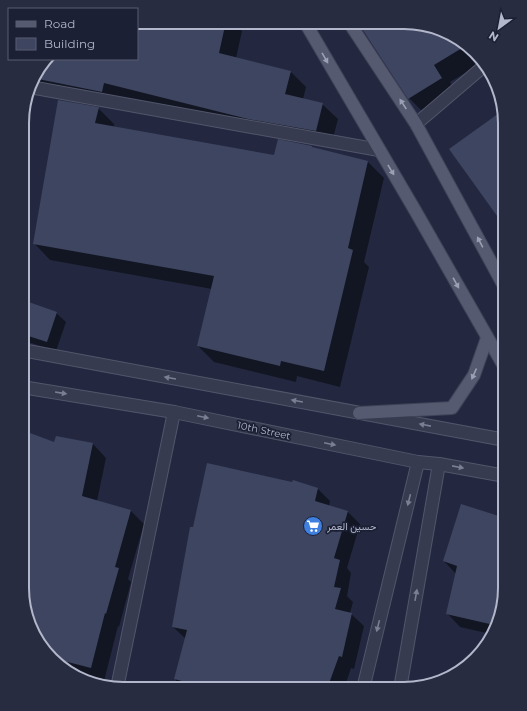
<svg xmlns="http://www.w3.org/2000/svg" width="527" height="711" font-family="Montserrat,Vazirmatn,sans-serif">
	<rect width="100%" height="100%" fill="#232840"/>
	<!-- shadow -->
	<g fill="#0007">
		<path d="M418 23 465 43 482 63 450 82 458 95 426 115 409 98 359 24Z"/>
		<path d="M237 25 242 31 236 58 290 71 306 87 303 99 322 104 338 119 331 146 50 94 34 78 35 73 47 59H137V27Z"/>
		<path d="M98 108 114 124V127L275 157 312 147 314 149 368 162 384 178 364 262 369 267 340 387 297 376 296 382 214 362 198 346 212 289 50 260 34 243Z"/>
		<path d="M23 302 56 313 66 322 56 351 22 340Z"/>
		<path d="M22 431 55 443 93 444 106 458 97 501 130 510 144 524 128 579 131 582 119 627 118 626 104 681 66 671 32 633 22 588Z"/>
		<path d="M293 482 318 489 330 501 329 506 348 512 360 524 347 568 351 573 347 596 353 602 350 613 364 626 354 669 351 668 344 689 174 688 186 639 173 627Z"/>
		<path d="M505 519V595L491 634 460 627 447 613 456 574 444 561Z"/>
	</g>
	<!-- building -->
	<g fill="#3e4560">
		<path d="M418 23 465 43 467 45 434 65 442 78 408 99 359 24Z"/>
		<path d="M225 26 219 53 291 71 285 94 323 103 316 131 248 119 104 83 102 92 33 78 35 73 47 59H137V27Z"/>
		<path d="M58 100 99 107 95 123 274 155 278 139 312 146V147L368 161 348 248 353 250 324 371 281 361 280 366 197 346 214 276 33 244Z"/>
		<path d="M502 111 505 123V227L449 149Z"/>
		<path d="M23 300 57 312 47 342 22 334Z"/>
		<path d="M22 430 54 442 56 436 93 443 82 496 131 510 115 567 119 568 106 614 105 613 91 668 56 659 32 633 22 588Z"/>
		<path d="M207 463 292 482 293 480 318 488 315 501 348 511 334 558 340 560 334 587 341 588 335 609 352 613 342 657 339 656 327 689 209 688 174 679 187 630 172 627 190 527H193Z"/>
		<path d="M461 504 505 518V595L494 625 446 614 457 566 443 561Z"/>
	</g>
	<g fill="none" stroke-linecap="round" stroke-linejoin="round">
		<!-- minor casing -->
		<g stroke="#52566b" stroke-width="14">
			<g id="minor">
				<path d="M30 87 379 150"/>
				<path d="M416 124 484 66"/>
				<path d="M22 350 505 440"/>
				<path d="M22 387 174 412 418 462 439 464 505 476"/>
				<path d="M117 688 174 412"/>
				<path d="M363 689 418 462"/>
				<path d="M400 689 439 464"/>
			</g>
		</g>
		<!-- major casing -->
		<g stroke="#404459" stroke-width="14">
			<g id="major">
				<path d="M306 24 416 212 505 368"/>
				<path d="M350 24 416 124 505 288"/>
				<path d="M359 413 452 408 474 375 487 338"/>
			</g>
		</g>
		<!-- minor -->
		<use href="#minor" stroke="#373b50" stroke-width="12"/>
		<!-- major -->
		<use href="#major" stroke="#555a70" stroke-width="12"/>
	</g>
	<!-- one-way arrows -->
	<defs><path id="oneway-solid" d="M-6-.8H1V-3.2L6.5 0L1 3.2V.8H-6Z"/></defs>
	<g fill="#9ca0b4">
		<use href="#oneway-solid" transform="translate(325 58) rotate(60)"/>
		<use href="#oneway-solid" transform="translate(403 104) rotate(-123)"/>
		<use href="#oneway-solid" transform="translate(391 170) rotate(59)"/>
		<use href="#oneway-solid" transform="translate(480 242) rotate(-118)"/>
		<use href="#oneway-solid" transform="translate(456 283) rotate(61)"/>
		<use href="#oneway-solid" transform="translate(474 374) rotate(114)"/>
	</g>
	<g fill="#7b7f94">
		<use href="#oneway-solid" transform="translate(170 378) rotate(-170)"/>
		<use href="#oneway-solid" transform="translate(61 393) rotate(9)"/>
		<use href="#oneway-solid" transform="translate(297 401) rotate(-170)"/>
		<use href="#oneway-solid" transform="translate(203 417) rotate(12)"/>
		<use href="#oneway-solid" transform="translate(425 425) rotate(-169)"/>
		<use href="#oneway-solid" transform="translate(330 444) rotate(12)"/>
		<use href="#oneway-solid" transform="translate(458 467) rotate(11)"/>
		<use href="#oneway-solid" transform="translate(409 500) rotate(104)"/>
		<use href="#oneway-solid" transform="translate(416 595) rotate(-80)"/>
		<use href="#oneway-solid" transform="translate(378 626) rotate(104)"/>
	</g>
	<!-- icons -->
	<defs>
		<g id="supermarket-disc" transform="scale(1)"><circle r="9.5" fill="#3f7fe0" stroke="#1c2035"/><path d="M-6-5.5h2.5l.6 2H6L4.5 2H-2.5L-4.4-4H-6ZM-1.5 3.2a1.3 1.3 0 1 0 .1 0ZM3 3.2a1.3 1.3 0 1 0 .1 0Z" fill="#fff"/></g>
	</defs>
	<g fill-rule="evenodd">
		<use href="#supermarket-disc" x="313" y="526"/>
	</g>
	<g text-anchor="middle" stroke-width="3.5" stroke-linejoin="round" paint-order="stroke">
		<!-- street labels -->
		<g font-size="10" fill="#b3b7cb" stroke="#1c2035">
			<text transform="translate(264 430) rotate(12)" y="4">10th Street</text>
		</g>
		<!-- poi labels -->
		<g font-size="10" fill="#b3b7cb" stroke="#1c2035" text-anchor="start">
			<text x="327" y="530">حسين العمر</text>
		</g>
	</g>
	<!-- crop -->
	<path d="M0 0H527V711H0ZM123 29H404A94 94 0 0 1 498 123V588A94 94 0 0 1 404 682H123A94 94 0 0 1 29 588V123A94 94 0 0 1 123 29Z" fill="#282c41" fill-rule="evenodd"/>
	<path fill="none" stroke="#b3b7cb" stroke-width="2" d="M123 29H404A94 94 0 0 1 498 123V588A94 94 0 0 1 404 682H123A94 94 0 0 1 29 588V123A94 94 0 0 1 123 29Z"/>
	<!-- legend -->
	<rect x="8" y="8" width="130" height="52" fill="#1c2035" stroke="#585c71"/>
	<rect x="16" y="21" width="20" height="6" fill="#555a70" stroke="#585c71"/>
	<text x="44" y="28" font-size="12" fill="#b3b7cb">Road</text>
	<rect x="16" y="38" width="20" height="12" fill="#3e4560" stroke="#585c71"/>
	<text x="44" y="48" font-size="12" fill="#b3b7cb">Building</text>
	<!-- north arrow -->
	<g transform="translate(499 28) rotate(212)" stroke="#1c2035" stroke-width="3" paint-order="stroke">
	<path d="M0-3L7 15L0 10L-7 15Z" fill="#b3b7cb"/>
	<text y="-6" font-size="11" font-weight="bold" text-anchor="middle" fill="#b3b7cb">N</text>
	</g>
</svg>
